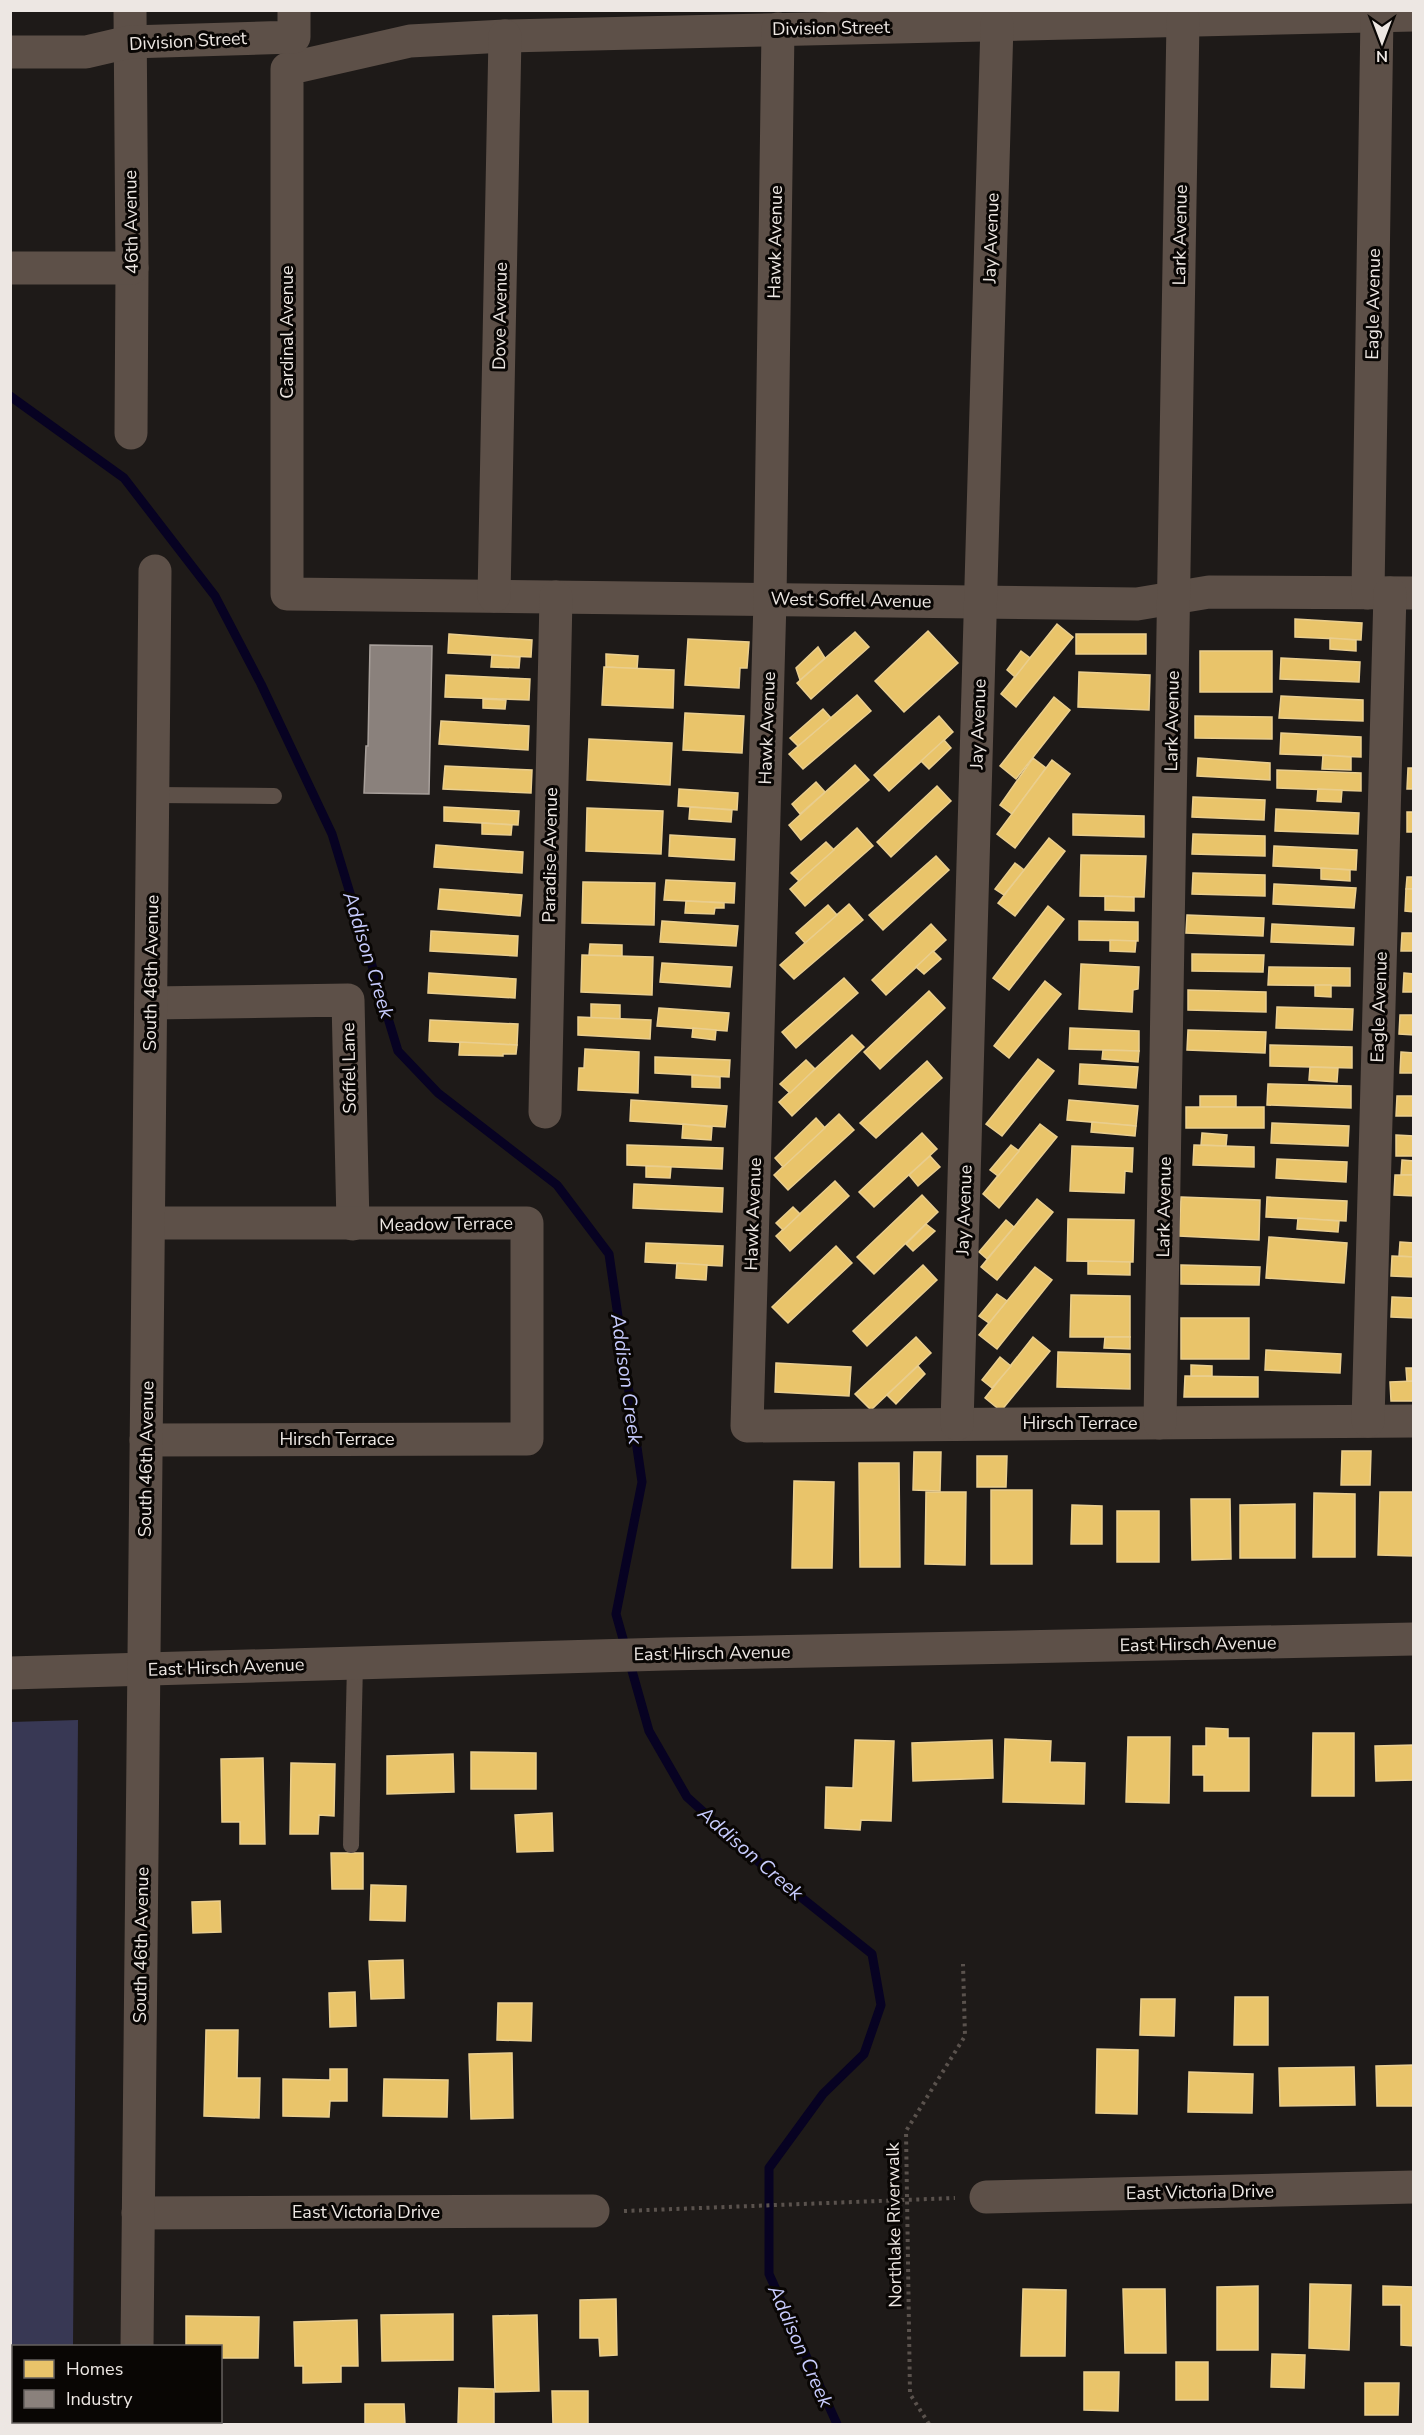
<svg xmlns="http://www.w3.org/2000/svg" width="1424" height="2435" font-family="'Nunito Sans',sans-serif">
	<rect width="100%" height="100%" fill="#1e1a18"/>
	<!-- green -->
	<path fill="#383854" d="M78 1720 73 2346H14V2422H73V2424H11V1722Z"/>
	<!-- homes -->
	<g fill="#e9c46a" stroke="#eace8e" stroke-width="1.5">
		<path d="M1295 619 1362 623 1361 640 1295 637Z"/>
		<path d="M1057 624 1073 637 1016 707 1001 694Z"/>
		<path d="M928 631 958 663 904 712 875 681Z"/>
		<path d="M855 632 869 647 811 699 797 683Z"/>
		<path d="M449 634 532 640 531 657 448 653Z"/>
		<rect x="1076" y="634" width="70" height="20"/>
		<path d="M1330 638 1356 640V651L1330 649Z"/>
		<path d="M688 639 749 642 747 668H740L739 688 685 685Z"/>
		<path d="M818 647 825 658 800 680 796 668Z"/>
		<path d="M1021 651 1030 658 1015 677 1007 670Z"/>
		<rect x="1200" y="651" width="72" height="41"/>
		<path d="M606 654 638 656 637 669 606 667Z"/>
		<path d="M492 655 520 657 519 668 491 667Z"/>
		<path d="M1281 658 1360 662 1359 682 1280 679Z"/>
		<path d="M604 667 674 670 673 708 602 705Z"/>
		<path d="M1079 672 1150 675 1149 710 1078 707Z"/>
		<path d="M446 675 530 679 529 700 445 697Z"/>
		<path d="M857 695 871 711 803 769 789 754Z"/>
		<path d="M1281 696 1363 700V721L1279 718Z"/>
		<path d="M1054 697 1070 710 1016 779 1000 766Z"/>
		<path d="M483 699 506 700 505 709 483 708Z"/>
		<path d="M823 709 831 718 798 746 790 738Z"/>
		<path d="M685 713 744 716 742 753 683 750Z"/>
		<path d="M939 716 953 732 889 791 874 775Z"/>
		<path d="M1195 716 1272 717V739L1195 738Z"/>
		<path d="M441 721 529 726 528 750 439 744Z"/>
		<path d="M1281 733 1361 737V757L1280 754Z"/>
		<path d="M589 739 672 743 670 785 587 780Z"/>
		<path d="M944 740 951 748 929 769 921 761Z"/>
		<path d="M1323 755 1351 757V770L1322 769Z"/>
		<path d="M1033 758 1046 768 1012 814 1000 805Z"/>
		<path d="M1198 758 1270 763V780L1197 776Z"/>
		<path d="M1052 760 1070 774 1015 848 997 834Z"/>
		<path d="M855 765 869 780 801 840 789 825Z"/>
		<path d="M445 766 532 770 531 793 443 789Z"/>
		<path d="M1408 768H1414V789H1407Z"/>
		<path d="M1277 770 1361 773V791L1277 788Z"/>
		<path d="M816 782 825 792 800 814 792 804Z"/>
		<path d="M937 786 951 801 891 857 877 842Z"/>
		<path d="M679 789 738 793 737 810 678 806Z"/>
		<path d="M1318 789 1342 790 1341 802 1317 801Z"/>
		<path d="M1193 797 1265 800 1264 820 1192 817Z"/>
		<path d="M444 807 519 811 518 825 444 821Z"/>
		<path d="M690 807 732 810 731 822 689 819Z"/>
		<path d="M587 808 663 811 661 854 586 851Z"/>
		<path d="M1276 809 1359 813 1358 834 1275 831Z"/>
		<rect x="1407" y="812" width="7" height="20"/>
		<path d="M1073 814 1144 816V837L1073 835Z"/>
		<path d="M482 823 512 825 511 835 482 834Z"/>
		<path d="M857 828 873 846 805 906 790 889Z"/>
		<path d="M1193 834 1265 836V856L1192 854Z"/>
		<path d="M670 835 735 839 734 860 669 856Z"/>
		<path d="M1049 838 1065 851 1015 916 998 903Z"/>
		<path d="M826 842 834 850 799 881 791 873Z"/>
		<path d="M436 845 523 852 522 873 434 867Z"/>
		<path d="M1274 846 1357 850 1356 870 1273 866Z"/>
		<path d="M1081 855 1146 856 1144 897 1080 896Z"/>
		<path d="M936 856 949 870 883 930 869 915Z"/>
		<path d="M1015 863 1024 870 1004 895 995 889Z"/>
		<path d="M1321 868 1350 870V881L1321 879Z"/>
		<path d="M1193 873 1265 875V896L1192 894Z"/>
		<path d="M1407 877H1414V889H1406Z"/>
		<path d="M666 880 735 883 734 903 664 900Z"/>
		<path d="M583 882 655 883 654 925 582 923Z"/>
		<path d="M1274 884 1356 888 1354 908 1273 904Z"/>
		<path d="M440 889 522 895 520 916 438 909Z"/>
		<path d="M1406 889H1414V912L1405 911Z"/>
		<path d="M1105 896 1134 897V911L1105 910Z"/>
		<path d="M686 901 724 903V908H715L714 914 685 913Z"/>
		<path d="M849 904 863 920 794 979 780 965Z"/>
		<path d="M828 905 837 915 805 943 796 933Z"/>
		<path d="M1048 906 1064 919 1009 990 993 978Z"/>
		<path d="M1187 915 1264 918 1263 936 1186 933Z"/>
		<path d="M662 921 738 926 736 946 660 942Z"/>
		<path d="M1079 921 1138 922V941L1079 940Z"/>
		<path d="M931 924 946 940 886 995 872 980Z"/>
		<path d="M1272 924 1354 928 1353 945 1271 942Z"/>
		<path d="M431 931 518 936 517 956 430 951Z"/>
		<path d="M1402 933H1414V951H1401Z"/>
		<path d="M1110 940 1136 941 1135 952 1110 951Z"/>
		<path d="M590 944 622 945V956L589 955Z"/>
		<path d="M933 951 941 959 924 974 916 967Z"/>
		<path d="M1192 954 1264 955 1263 972 1192 971Z"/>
		<path d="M582 955 653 957 652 995 581 992Z"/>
		<path d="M662 963 732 967 730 987 660 982Z"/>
		<path d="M1081 964 1139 967 1138 989 1133 990 1132 1012 1079 1009Z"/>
		<path d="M1269 967 1350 968V986L1268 985Z"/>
		<path d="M429 973 516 979 515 998 428 993Z"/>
		<path d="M1404 973 1414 974V992H1403Z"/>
		<path d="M844 978 858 993 796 1048 782 1032Z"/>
		<path d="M1045 981 1061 994 1009 1058 994 1046Z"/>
		<path d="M1315 985H1331V997L1315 996Z"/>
		<path d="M1188 990 1266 992V1012L1188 1010Z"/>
		<path d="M929 991 945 1008 880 1069 864 1052Z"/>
		<path d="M591 1004 620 1005V1019L591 1018Z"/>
		<path d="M1277 1007 1353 1009 1352 1030 1276 1028Z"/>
		<path d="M659 1008 729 1013 727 1031 657 1026Z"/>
		<path d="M1400 1015H1414V1035L1399 1034Z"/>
		<path d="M578 1017 651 1020 650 1039 578 1035Z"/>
		<path d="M430 1020 518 1024 517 1045 429 1041Z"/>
		<path d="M693 1028 716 1030 715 1040 692 1037Z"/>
		<path d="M1070 1028 1139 1031V1051L1069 1049Z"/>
		<path d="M1188 1030 1266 1032 1265 1053 1187 1050Z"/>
		<path d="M852 1035 864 1047 792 1116 779 1102Z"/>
		<path d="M460 1042 517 1045 516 1054H503V1056L459 1055Z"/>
		<path d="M1270 1045 1352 1047V1068L1270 1066Z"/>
		<path d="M585 1049 639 1052 638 1093 578 1090 579 1068H584Z"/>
		<path d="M1103 1050 1139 1051 1138 1062 1102 1059Z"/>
		<path d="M1401 1052 1414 1053V1073H1400Z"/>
		<path d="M655 1057 730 1060 729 1077 655 1073Z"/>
		<path d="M1038 1059 1054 1071 1002 1136 986 1124Z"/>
		<path d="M806 1060 815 1069 790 1093 780 1084Z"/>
		<path d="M927 1061 942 1078 876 1138 860 1123Z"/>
		<path d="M1080 1064 1138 1067 1136 1088 1079 1084Z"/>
		<path d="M1310 1067 1338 1068 1337 1082 1309 1080Z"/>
		<path d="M692 1075 720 1077V1088L692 1087Z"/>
		<path d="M1268 1084 1351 1086V1108L1267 1105Z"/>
		<rect x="1200" y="1096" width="36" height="11"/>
		<path d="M1397 1096H1414V1116H1396Z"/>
		<path d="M631 1100 727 1106 725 1127 630 1121Z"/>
		<path d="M1069 1100 1138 1106 1136 1126 1067 1120Z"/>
		<rect x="1186" y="1107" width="78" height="21"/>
		<path d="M839 1114 854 1130 788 1190 774 1175Z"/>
		<path d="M816 1118 825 1128 783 1167 775 1158Z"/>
		<path d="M1092 1122 1136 1126 1135 1136 1091 1132Z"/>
		<path d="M1272 1123 1349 1126 1348 1146 1271 1143Z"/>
		<path d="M683 1124 712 1127 711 1140 682 1138Z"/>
		<path d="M1040 1124 1057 1137 999 1208 983 1194Z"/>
		<path d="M922 1133 937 1149 874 1207 859 1192Z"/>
		<path d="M1202 1133 1227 1135 1226 1146 1201 1145Z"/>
		<path d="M1396 1135 1414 1136V1156H1396Z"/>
		<path d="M627 1145 723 1148 722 1169 627 1165Z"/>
		<path d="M1011 1145 1019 1151 998 1176 990 1170Z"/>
		<path d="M1194 1145 1254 1147V1167L1193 1165Z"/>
		<path d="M1072 1146 1133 1148 1132 1172 1125 1171 1124 1193 1070 1191Z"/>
		<path d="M930 1156 940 1167 918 1186 909 1175Z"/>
		<path d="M1277 1159 1347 1162 1346 1182 1276 1178Z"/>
		<path d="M1402 1160 1414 1161V1175H1401Z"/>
		<path d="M646 1166 671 1167 670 1178 646 1177Z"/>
		<path d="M1395 1175H1414V1196L1394 1195Z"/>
		<path d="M835 1181 849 1196 790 1251 776 1236Z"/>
		<path d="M634 1184 723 1188 722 1212 633 1208Z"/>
		<path d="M922 1195 938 1212 874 1274 857 1257Z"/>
		<path d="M1181 1197 1260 1200 1259 1240 1179 1236Z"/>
		<path d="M1267 1197 1347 1201 1346 1221 1266 1217Z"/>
		<path d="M1037 1199 1053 1212 997 1280 981 1267Z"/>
		<path d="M793 1207 800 1214 783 1230 776 1223Z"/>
		<path d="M1298 1218 1339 1221 1338 1232 1297 1229Z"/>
		<path d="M1068 1219 1134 1220 1133 1262 1067 1261Z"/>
		<path d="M1006 1220 1014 1227 987 1259 979 1252Z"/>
		<path d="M926 1224 935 1231 913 1251 906 1244Z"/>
		<path d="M1269 1237 1347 1243 1344 1283 1266 1278Z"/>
		<path d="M1400 1242 1414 1243V1257L1399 1256Z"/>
		<path d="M646 1243 723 1246 722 1266 645 1262Z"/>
		<path d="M836 1246 852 1263 788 1323 772 1307Z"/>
		<path d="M1392 1256 1414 1257V1277L1391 1276Z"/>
		<path d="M1088 1261 1130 1262V1275L1088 1274Z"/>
		<path d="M677 1263 707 1265 706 1280 676 1278Z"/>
		<path d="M923 1265 937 1280 867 1346 853 1331Z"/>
		<path d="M1181 1265 1260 1267 1259 1285 1181 1284Z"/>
		<path d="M1035 1267 1052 1280 997 1349 979 1335Z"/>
		<path d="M997 1294 1007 1301 989 1323 979 1316Z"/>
		<path d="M1071 1295 1130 1296V1337H1070Z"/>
		<path d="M1392 1297 1414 1298V1318L1391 1317Z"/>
		<rect x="1181" y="1318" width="68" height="41"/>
		<path d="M916 1337 931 1353 871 1410 855 1394Z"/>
		<path d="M1033 1337 1050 1351 1001 1411 985 1398Z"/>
		<path d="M1105 1337H1130V1349L1104 1348Z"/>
		<path d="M1266 1350 1341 1354 1340 1373 1265 1370Z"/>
		<path d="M1058 1352 1130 1354V1389L1057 1387Z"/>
		<path d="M1000 1357 1011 1366 992 1388 982 1380Z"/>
		<path d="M776 1363 851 1367 849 1396 775 1392Z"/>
		<path d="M1191 1365 1212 1366V1376H1191Z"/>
		<path d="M918 1366 925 1374 896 1404 887 1395Z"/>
		<path d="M1406 1368H1414V1381L1407 1382Z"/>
		<path d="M1185 1376 1258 1377V1397H1184Z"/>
		<path d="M1414 1381V1401H1391L1390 1382Z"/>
		<path d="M1342 1451H1371L1370 1485H1341Z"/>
		<path d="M914 1452H941L940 1491 913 1490Z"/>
		<path d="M977 1456H1007L1006 1487H977Z"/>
		<path d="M859 1463H899L900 1567H860Z"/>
		<path d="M794 1481 834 1482 832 1568H792Z"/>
		<rect x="991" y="1490" width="41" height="74"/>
		<path d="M926 1492H966L965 1565 925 1564Z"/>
		<path d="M1380 1492H1414V1556L1378 1555Z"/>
		<path d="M1314 1493 1355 1494V1557H1313Z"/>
		<path d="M1191 1499H1230L1231 1559 1192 1560Z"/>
		<path d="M1295 1504V1558H1240V1505Z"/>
		<path d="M1072 1505 1102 1506V1544H1071Z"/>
		<rect x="1117" y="1511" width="42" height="51"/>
		<path d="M1206 1728 1228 1729V1738H1249V1791H1204V1775H1193V1746H1206Z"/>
		<path d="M1313 1733H1354V1796H1312Z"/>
		<path d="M1128 1737H1170L1169 1803 1126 1802Z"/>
		<path d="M1005 1739 1051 1741 1050 1762 1085 1763 1084 1804 1003 1802Z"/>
		<path d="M855 1740 894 1741 891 1821 861 1820 860 1830 825 1828 826 1787 853 1788Z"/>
		<path d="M992 1740 993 1778 913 1781 912 1743Z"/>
		<path d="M1414 1745V1780L1376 1781 1375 1746Z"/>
		<path d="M471 1752 536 1753V1789H471Z"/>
		<path d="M453 1754 454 1792 387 1794V1756Z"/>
		<path d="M263 1758 265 1844H240V1822H222L221 1759Z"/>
		<path d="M291 1763 335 1764 334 1816 319 1815 318 1834H290Z"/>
		<path d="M552 1813 553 1851 517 1852 515 1815Z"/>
		<path d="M331 1853H363V1889H332Z"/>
		<path d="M371 1885 406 1886 405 1921 370 1920Z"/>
		<path d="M220 1901 221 1932 193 1933 192 1902Z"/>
		<path d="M403 1960 404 1998 371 1999 369 1961Z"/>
		<path d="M355 1992 356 2026 330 2027 329 1993Z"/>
		<path d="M1235 1997H1268V2045H1234Z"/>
		<path d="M1141 1999H1175L1174 2036 1140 2035Z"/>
		<path d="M498 2003H532L531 2041 497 2040Z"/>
		<path d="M206 2030H238L237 2078H260L259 2118 204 2116Z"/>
		<path d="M1097 2049 1138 2050 1137 2114 1096 2113Z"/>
		<path d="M512 2053 513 2118 471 2119 469 2054Z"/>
		<path d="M1414 2065V2106H1377L1376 2066Z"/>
		<path d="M1354 2067 1355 2105 1280 2106 1279 2068Z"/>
		<path d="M330 2069H347V2101H330L329 2117 283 2116V2079L330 2080Z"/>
		<path d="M1189 2072 1253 2074 1252 2113 1188 2112Z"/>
		<path d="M384 2079 448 2080 447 2117 383 2116Z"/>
		<path d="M1310 2284 1351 2285 1349 2350 1309 2348Z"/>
		<path d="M1258 2286V2350H1217V2287Z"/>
		<path d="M1383 2286 1414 2287V2346L1401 2345V2305H1383Z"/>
		<path d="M1023 2289 1066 2290 1065 2356H1021Z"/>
		<path d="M1123 2289H1165L1166 2353H1125Z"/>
		<path d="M616 2299 617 2355 600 2356 599 2338H580V2300Z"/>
		<path d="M453 2314V2360L382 2361 381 2315Z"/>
		<path d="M537 2315 539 2391 495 2392 493 2316Z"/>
		<path d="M186 2316 259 2317 258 2358H220V2346H186Z"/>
		<path d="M357 2320 358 2366H341V2382L303 2383V2366H295L294 2322Z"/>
		<path d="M1272 2354 1305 2355 1304 2388 1271 2387Z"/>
		<rect x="1176" y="2362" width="32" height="38"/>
		<path d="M1084 2372H1119L1118 2411 1084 2410Z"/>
		<path d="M1365 2383H1399L1398 2415H1365Z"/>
		<path d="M459 2388 494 2389V2424H458Z"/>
		<path d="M552 2391H588V2424H553Z"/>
		<path d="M365 2404H404L405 2424H365Z"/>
	</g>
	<!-- industry -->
	<path fill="#8a817c" stroke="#a8a09b" stroke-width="1.5" d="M370 645 432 646 429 794 364 793 366 746H368Z"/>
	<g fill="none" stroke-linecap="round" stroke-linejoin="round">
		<!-- stream -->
		<path stroke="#070222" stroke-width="9" d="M10 396 124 478 215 596 261 684 332 834 398 1051 438 1093 557 1185 609 1254 642 1482 616 1614 649 1731 687 1797 772 1874 872 1954 881 2005 864 2054 823 2094 769 2168V2274L837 2424"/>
		<!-- path -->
		<g stroke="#5a524d" stroke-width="4" stroke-dasharray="3 4.5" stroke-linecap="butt">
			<path d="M624 2211 955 2198"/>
			<path d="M929 2424 910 2394 906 2131 965 2036 963 1964"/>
		</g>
		<!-- service -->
		<g stroke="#5d5048" stroke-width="16">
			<path d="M153 795 274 796"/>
			<path d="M351 1845 355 1663"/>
		</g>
		<!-- minor -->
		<g stroke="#5d5048" stroke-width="33">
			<path d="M130 10 132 268 131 433"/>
			<path d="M1414 15 505 36 410 41 287 69V594L1137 604 1209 592 1414 593"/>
			<path d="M778 29 770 600 747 1426 1414 1421"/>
			<path d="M10 52H86L129 42 294 37V10"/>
			<path d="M10 268H132"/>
			<path d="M1368 593 1377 15"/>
			<path d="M494 596 505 36"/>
			<path d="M151 1003 348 1000 353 1224"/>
			<path d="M545 1112 556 597"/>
			<path d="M1368 1421 1390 593"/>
			<path d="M1160 1423 1183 20"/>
			<path d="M957 1424 997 24"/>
			<path d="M146 1440 527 1439V1223H149"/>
			<path d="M10 1673 666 1654 1414 1639"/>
			<path d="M986 2197 1414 2187"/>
			<path d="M138 2213 593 2211"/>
			<path d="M137 2346 155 571"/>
			<path d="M136 2424V2422"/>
		</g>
	</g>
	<g text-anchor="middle" stroke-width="6" stroke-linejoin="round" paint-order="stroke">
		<!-- street labels -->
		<g font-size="18" fill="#ede7e3" stroke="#090604">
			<text transform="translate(831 28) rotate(-1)" y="6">Division Street</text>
			<text transform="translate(188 41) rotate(-3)" y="6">Division Street</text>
			<text transform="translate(131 222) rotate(-91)" y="6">46th Avenue</text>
			<text transform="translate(1180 235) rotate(-89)" y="6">Lark Avenue</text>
			<text transform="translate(991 238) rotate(-88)" y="6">Jay Avenue</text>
			<text transform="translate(775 242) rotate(-89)" y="6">Hawk Avenue</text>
			<text transform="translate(1373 304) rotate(-89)" y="6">Eagle Avenue</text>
			<text transform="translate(500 316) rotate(-89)" y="6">Dove Avenue</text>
			<text transform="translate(287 332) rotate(-90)" y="6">Cardinal Avenue</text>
			<text transform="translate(851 600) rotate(1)" y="6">West Soffel Avenue</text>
			<text transform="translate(1172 721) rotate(-89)" y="6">Lark Avenue</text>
			<text transform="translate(978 724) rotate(-88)" y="6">Jay Avenue</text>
			<text transform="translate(767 728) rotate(-88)" y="6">Hawk Avenue</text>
			<text transform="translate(550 855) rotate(-89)" y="6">Paradise Avenue</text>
			<text transform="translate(151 973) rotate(-89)" y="6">South 46th Avenue</text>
			<text transform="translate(1379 1007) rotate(-88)" y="6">Eagle Avenue</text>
			<text transform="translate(349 1068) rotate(-91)" y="6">Soffel Lane</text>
			<text transform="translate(1164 1207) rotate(-89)" y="6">Lark Avenue</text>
			<text transform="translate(964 1210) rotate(-88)" y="6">Jay Avenue</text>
			<text transform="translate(753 1214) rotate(-88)" y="6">Hawk Avenue</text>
			<text transform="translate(446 1224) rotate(-1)" y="6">Meadow Terrace</text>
			<text x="1080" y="1429">Hirsch Terrace</text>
			<text x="337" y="1445">Hirsch Terrace</text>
			<text transform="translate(146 1459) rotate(-89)" y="6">South 46th Avenue</text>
			<text transform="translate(1198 1644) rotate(-1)" y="6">East Hirsch Avenue</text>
			<text transform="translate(712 1653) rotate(-1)" y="6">East Hirsch Avenue</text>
			<text transform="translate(226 1667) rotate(-2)" y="6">East Hirsch Avenue</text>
			<text transform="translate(141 1945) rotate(-89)" y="6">South 46th Avenue</text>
			<text transform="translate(1200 2192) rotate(-1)" y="6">East Victoria Drive</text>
			<text x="366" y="2218">East Victoria Drive</text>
			<text transform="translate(894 2225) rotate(-91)" y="6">Northlake Riverwalk</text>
		</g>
		<!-- water labels -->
		<g font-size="20" font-style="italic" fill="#c7cbfd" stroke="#090604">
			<text transform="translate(369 955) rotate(73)" y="7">Addison Creek</text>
			<text transform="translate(627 1379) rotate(82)" y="7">Addison Creek</text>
			<text transform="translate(751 1853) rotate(41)" y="7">Addison Creek</text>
			<text transform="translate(801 2346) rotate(66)" y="7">Addison Creek</text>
		</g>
	</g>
	<!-- border -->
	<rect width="1424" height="2435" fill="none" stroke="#ede7e3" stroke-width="24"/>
	<!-- legend -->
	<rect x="12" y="2345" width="210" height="78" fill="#090604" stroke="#64605d" stroke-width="1.5"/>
	<rect x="24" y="2360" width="30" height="18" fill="#e9c46a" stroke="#64605d" stroke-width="1.5"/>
	<text x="66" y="2375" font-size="18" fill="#ede7e3">Homes</text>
	<rect x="24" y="2390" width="30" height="18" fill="#8a817c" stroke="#64605d" stroke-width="1.5"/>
	<text x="66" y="2405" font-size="18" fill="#ede7e3">Industry</text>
	<!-- north arrow -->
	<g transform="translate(1382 42) rotate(180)" stroke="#090604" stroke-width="4.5" paint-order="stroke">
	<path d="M0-4.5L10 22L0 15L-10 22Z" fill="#ede7e3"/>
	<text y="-9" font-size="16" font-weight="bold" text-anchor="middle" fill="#ede7e3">N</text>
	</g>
</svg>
